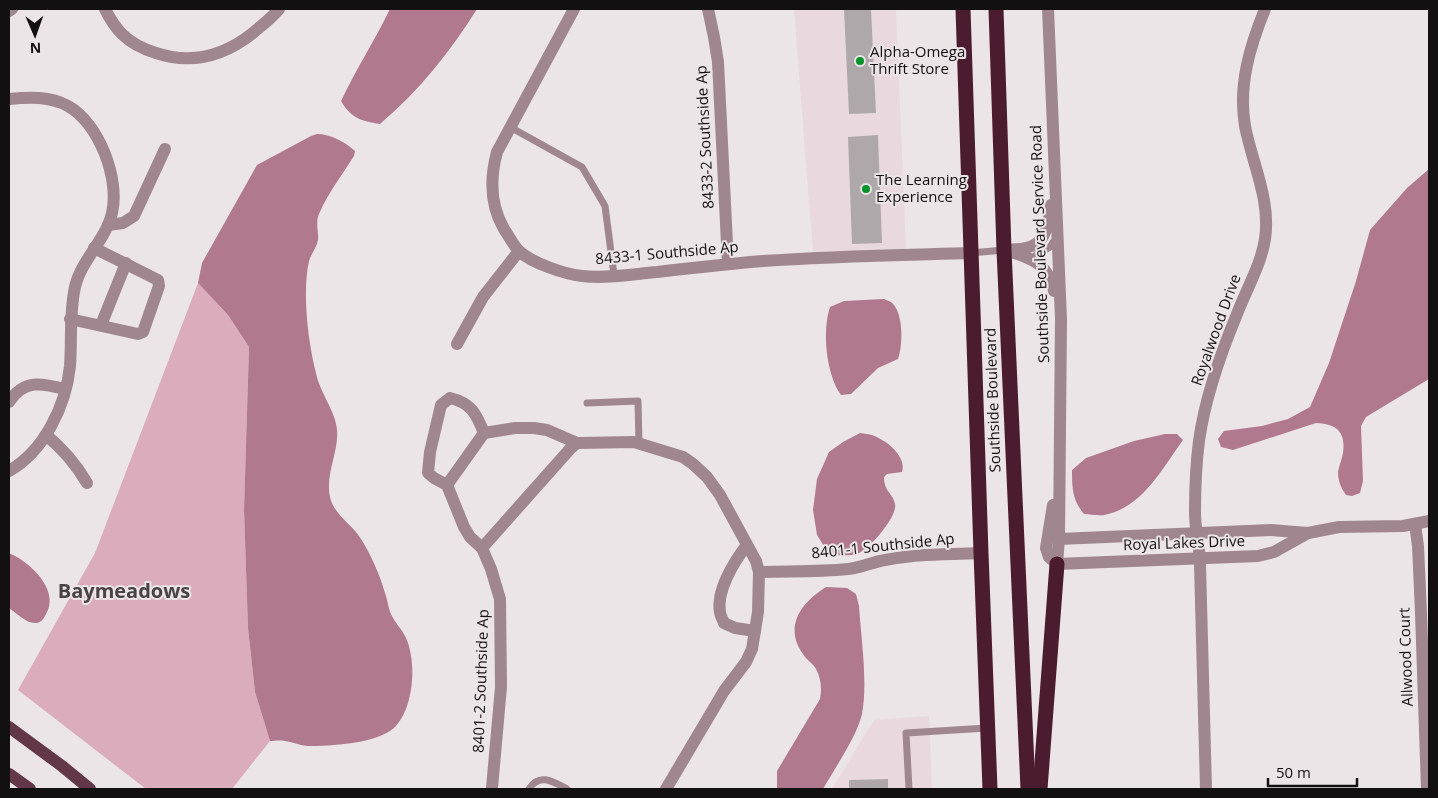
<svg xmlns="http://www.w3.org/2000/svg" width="1438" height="798" font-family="'Open Sans',sans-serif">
	<rect width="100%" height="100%" fill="#ece5e7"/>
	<!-- built -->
	<g fill="#e9d9de">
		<path d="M794 9H896L906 250 813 253Z"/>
		<path d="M929 716 932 789H832L874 720Z"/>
	</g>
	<!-- green -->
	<path fill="#daacbc" d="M198 283 228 315 249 347 244 510 248 628 255 692 270 741 232 789H146L18 690 95 553Z"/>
	<!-- water -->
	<g fill="#b1798e">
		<path d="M390 9H477C450 52 419 91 380 124 361 121 351 118 341 101 356 69 375 40 390 9Z"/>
		<path d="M317 134C331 134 345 142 355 151L354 156C342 175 328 193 319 214 315 223 319 231 318 240 317 247 311 254 309 261 302 292 308 342 316 373 320 393 336 412 337 430 339 452 325 474 330 497 334 515 352 524 361 539 370 553 380 575 384 590 387 598 388 605 390 612 394 622 402 629 406 638 417 662 414 709 394 728 376 744 330 746 307 746 299 745 292 742 285 741 280 740 274 741 270 741L255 692 248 628 244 510 249 347 228 315 198 283 202 263 257 165 311 136Z"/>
		<path d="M1429 169V379L1366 417 1361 426 1363 481 1360 493 1352 496 1346 495C1341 488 1338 481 1338 472 1339 466 1342 459 1343 453 1346 431 1336 424 1316 423L1233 450 1221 447 1218 439 1224 431 1262 426 1288 419 1310 407 1329 363 1356 281 1370 230 1407 188Z"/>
		<path d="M884 299C886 300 889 301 891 302 904 312 903 346 898 359L878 368 851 394 841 395C826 374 822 331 830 307L844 301Z"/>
		<path d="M860 433C864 434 869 434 872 435 886 440 907 456 902 472L887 474 884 477C884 492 893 493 895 504 898 516 869 550 857 554 850 556 840 555 833 555L825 548 817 535 813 510 817 479 829 452 843 442Z"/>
		<path d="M1165 434H1177L1183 440C1162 469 1142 508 1104 515 1098 516 1090 514 1084 514 1072 500 1072 487 1072 470L1086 458 1134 441Z"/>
		<path d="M9 553C30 562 62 591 45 616 43 620 40 623 36 623 27 624 16 613 9 608Z"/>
		<path d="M826 587 847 588 856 594 859 606C861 638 868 682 862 714 857 736 835 768 823 789H777V771L820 699C822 689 821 678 816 669 813 663 806 660 803 654 783 626 802 602 826 587Z"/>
	</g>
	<!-- building -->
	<g fill="#afa8aa">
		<path d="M844 9H871L876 113 849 114Z"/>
		<path d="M878 135 882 243 852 244 848 137Z"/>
		<path d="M888 779V789H849V780Z"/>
	</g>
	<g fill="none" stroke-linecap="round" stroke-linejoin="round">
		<!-- lane -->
		<g stroke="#a0868f" stroke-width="7">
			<path d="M510 127 582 167 605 206 614 275"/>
			<path d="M971 253 1004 250"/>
			<path d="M1030 259 1050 247 1056 238"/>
			<path d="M587 403 638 401 639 444"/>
			<path d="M529 789C539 772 554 782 567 789"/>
			<path d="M909 789 906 733 987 728"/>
		</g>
		<!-- street -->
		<g stroke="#a0868f" stroke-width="12">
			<path d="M105 9C109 17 115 27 122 34 132 44 143 49 156 53 192 65 224 56 253 33 262 25 272 18 279 9"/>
			<path d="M574 9 497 152C490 178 490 205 504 229 509 236 513 245 519 251 532 263 564 274 582 276 606 279 633 274 657 272 692 268 727 264 763 261 832 256 902 255 971 253"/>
			<path d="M708 9 714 37 718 62 728 264"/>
			<path d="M1048 9 1061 319 1059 539 1057 564"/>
			<path d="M9 11 12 9"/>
			<path d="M9 99C29 97 50 96 68 106 99 123 120 179 112 213 106 240 81 260 75 287 69 314 72 340 70 366 66 406 44 451 9 471"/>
			<path d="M108 225 123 223 134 216 165 149"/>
			<path d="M1004 250C1012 249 1024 250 1032 246 1047 240 1049 220 1051 205"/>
			<path d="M1009 251C1033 259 1049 265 1054 291"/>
			<path d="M70 319 138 334 143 332 159 286 158 280 94 248"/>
			<path d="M101 325 126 263"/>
			<path d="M457 344 483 297 519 251"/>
			<path d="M9 402C24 379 41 383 65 389"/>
			<path d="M484 433 515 428H534L547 430 577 443 634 442 683 457 693 464 707 477 720 495 756 561 759 572 758 612 752 649 746 662 724 691 666 789"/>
			<path d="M484 433C476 413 471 403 450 398L441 405 430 452 428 473 434 478 447 485 464 527 470 537 482 548 491 569 500 599 501 687 492 788"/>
			<path d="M46 435C63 449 76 464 87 483"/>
			<path d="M447 485 484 433"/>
			<path d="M1053 505 1046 548 1049 557 1057 564"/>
			<path d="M1415 524 1418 546 1421 613 1427 789"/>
			<path d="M1059 539 1271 530 1308 533 1339 527 1403 526 1429 521"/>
			<path d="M746 546C734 562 716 591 720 612 720 615 723 620 724 623L735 628 755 631"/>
			<path d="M482 548 570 449 577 443"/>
			<path d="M1057 564 1258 556 1274 552 1308 533"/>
			<path d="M759 572C789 571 819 572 848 569 861 568 872 562 885 560 917 554 949 554 981 553"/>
			<path d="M1206 789C1204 714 1202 640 1200 565 1200 547 1195 530 1195 513 1195 489 1196 464 1199 441 1205 397 1220 355 1237 314 1246 290 1261 265 1265 239 1271 200 1252 163 1245 126 1238 85 1250 46 1265 9"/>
		</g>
		<!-- primary -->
		<g stroke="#623849" stroke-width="12">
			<path d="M9 727 62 766 90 789"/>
			<path d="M9 774 30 789"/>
		</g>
		<!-- highway -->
		<g stroke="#4b1c30" stroke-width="15">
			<path d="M963 9 981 553 990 789"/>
			<path d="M996 9 1004 250 1028 789"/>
			<path d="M1040 789 1057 564"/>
		</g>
	</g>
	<!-- markers -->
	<g fill="#019328" stroke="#ece5e7" stroke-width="2">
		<circle cx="860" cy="61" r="5"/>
		<circle cx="866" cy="189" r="5"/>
	</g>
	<g text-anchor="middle" stroke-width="4" stroke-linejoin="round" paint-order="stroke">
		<!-- poi labels -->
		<g font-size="15" fill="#131011" stroke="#ece5e7" text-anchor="start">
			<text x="870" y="57">Alpha-Omega<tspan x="870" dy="17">Thrift Store</tspan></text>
			<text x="876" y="185">The Learning<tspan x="876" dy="17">Experience</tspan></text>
		</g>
		<!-- street labels -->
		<g font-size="15" fill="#131011" stroke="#ece5e7">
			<text transform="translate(705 137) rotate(-93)" y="5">8433-2 Southside Ap</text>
			<text transform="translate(1040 244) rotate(-92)" y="5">Southside Boulevard Service Road</text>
			<text transform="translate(667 253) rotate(-5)" y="5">8433-1 Southside Ap</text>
			<text transform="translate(1216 330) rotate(-70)" y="5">Royalwood Drive</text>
			<text transform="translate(993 400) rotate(-92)" y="5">Southside Boulevard</text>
			<text transform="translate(1184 543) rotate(-2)" y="5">Royal Lakes Drive</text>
			<text transform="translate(883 546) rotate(-6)" y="5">8401-1 Southside Ap</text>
			<text transform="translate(1406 657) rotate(-92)" y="5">Allwood Court</text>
			<text transform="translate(481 681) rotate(-88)" y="5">8401-2 Southside Ap</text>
		</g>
		<!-- district labels -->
		<g font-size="20" font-weight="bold" fill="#494345" stroke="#ece5e7">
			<text x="124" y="598">Baymeadows</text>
		</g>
	</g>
	<!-- border -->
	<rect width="1438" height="798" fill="none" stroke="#131011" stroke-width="20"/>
	<!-- north arrow -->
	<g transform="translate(35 35) rotate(178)" stroke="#ece5e7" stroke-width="4" paint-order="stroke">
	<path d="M0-4L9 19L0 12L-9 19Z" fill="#131011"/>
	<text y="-8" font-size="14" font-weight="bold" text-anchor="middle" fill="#131011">N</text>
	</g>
	<!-- scale -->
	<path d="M1268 778v8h89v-8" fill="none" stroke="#131011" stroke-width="2.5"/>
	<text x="1276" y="778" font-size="15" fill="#131011" stroke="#ece5e7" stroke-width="4" paint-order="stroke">50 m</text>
</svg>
